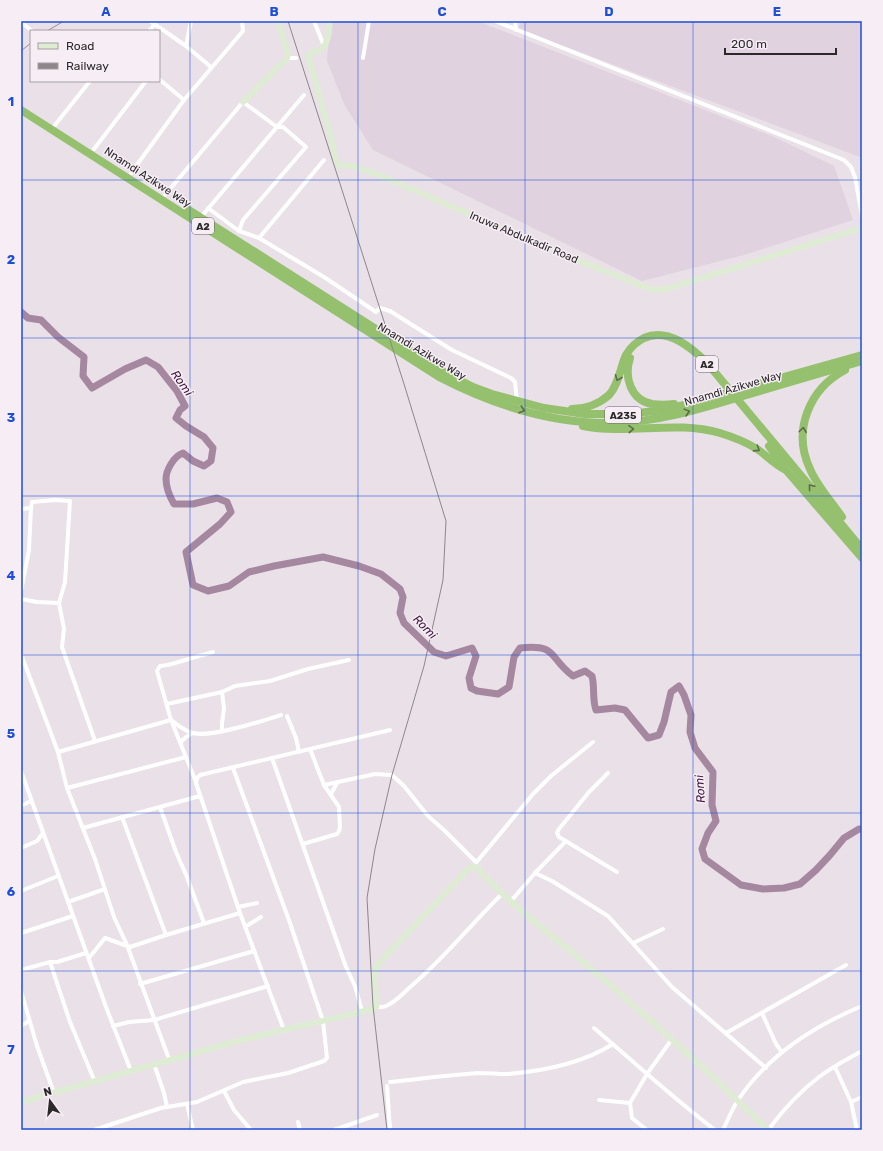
<svg xmlns="http://www.w3.org/2000/svg" width="883" height="1151" font-family="Rubik,sans-serif">
	<rect width="100%" height="100%" fill="#e9e0e8"/>
	<!-- built -->
	<g fill="#e1d2df">
		<path d="M330 21H477L772 136 834 166 853 220 744 255 642 281 373 150 345 106 327 61Z"/>
		<path d="M521 21H862V162L860 157 518 29Z"/>
	</g>
	<g fill="none" stroke-linecap="round" stroke-linejoin="round">
		<!-- stream -->
		<g stroke="#a587a0" stroke-width="1">
			<path d="M47 31 64 21"/>
			<path d="M21 51 31 43"/>
		</g>
		<!-- river -->
		<path stroke="#a587a0" stroke-width="7" d="M21 312 28 318 41 320 58 337 84 357 83 376 92 388 125 369 146 360 158 367 177 391 185 406 180 410 176 418 186 426 204 437 213 448 211 461 204 466 193 461 183 453C174 456 166 470 166 479 166 488 170 497 174 504H193L217 498 227 502 231 512 220 524 186 552 193 585 208 591 229 586 249 572 274 566 323 557 359 566 381 574 400 589 403 597 400 613 404 623 434 652 446 656 472 648 476 656 469 678 471 688 477 691 498 694 509 687 514 657 520 648C558 644 548 657 573 676L585 671 592 676C595 688 592 699 596 710L615 708 625 710 648 738 659 735 664 722 671 692 679 686 684 695 691 715 690 732 695 748 713 772 712 805 716 821 708 833 702 849 705 859 741 885 763 889 784 888 800 884 816 870 830 855 844 838 859 829H862"/>
		<!-- street -->
		<g stroke="#fff" stroke-width="4">
			<path d="M150 21 186 46 211 67"/>
			<path d="M314 21 324 46"/>
			<path d="M495 21 844 160 851 167 855 177 862 216"/>
			<path d="M515 21 516 30"/>
			<path d="M21 22 32 31"/>
			<path d="M149 31 155 24"/>
			<path d="M186 46 191 21"/>
			<path d="M287 58H296"/>
			<path d="M363 58 369 21"/>
			<path d="M159 79 184 100"/>
			<path d="M55 125 90 81"/>
			<path d="M94 149 146 81"/>
			<path d="M131 173 184 100 243 31 242 21"/>
			<path d="M165 195 243 102 277 127H283L306 147 243 220 239 231"/>
			<path d="M208 208 239 231 259 238 324 277 376 312 380 308 390 311 452 350 511 378 515 382 517 401"/>
			<path d="M201 217 304 95"/>
			<path d="M259 238 324 160"/>
			<path d="M21 509 31 508 32 502 55 500 70 501 65 582 59 603 64 629 62 647 95 741"/>
			<path d="M21 591 29 550 31 507"/>
			<path d="M21 599 37 602 59 603"/>
			<path d="M21 654 58 752 67 788 95 859 114 917 127 945 169 1059"/>
			<path d="M222 692 224 709 222 723V731"/>
			<path d="M167 704 222 692 235 686 270 681 308 669 349 660"/>
			<path d="M287 716 296 738 299 752"/>
			<path d="M181 742 186 737 193 733"/>
			<path d="M58 752 171 720C178 725 184 731 193 733 211 738 262 721 281 715"/>
			<path d="M272 758 346 967 355 986 362 1011"/>
			<path d="M21 771 106 1007 131 1071"/>
			<path d="M608 773 589 792 559 829 557 833 559 837 617 872"/>
			<path d="M196 782 171 720 157 671 160 666 168 665 213 652"/>
			<path d="M324 785 375 774 392 775 404 786 428 816 445 831 476 862"/>
			<path d="M67 788 186 757"/>
			<path d="M331 794 337 783"/>
			<path d="M21 806 31 801"/>
			<path d="M160 807 176 852 187 877 204 923"/>
			<path d="M122 817 166 935"/>
			<path d="M83 828 200 796"/>
			<path d="M303 844 337 834 339 831 340 827 339 807 324 785 310 749"/>
			<path d="M21 848 37 841 43 833"/>
			<path d="M475 864 533 794 551 776 593 742"/>
			<path d="M535 873 552 881 608 916 672 987 766 1068"/>
			<path d="M21 891 58 876"/>
			<path d="M511 901 535 873 566 841"/>
			<path d="M68 902 105 889"/>
			<path d="M238 907 257 903"/>
			<path d="M245 927 261 917"/>
			<path d="M21 933 73 916"/>
			<path d="M633 943 663 929"/>
			<path d="M86 953 57 962H50L70 1022 95 1082"/>
			<path d="M89 958 105 938 130 947 166 935 240 913"/>
			<path d="M21 970 50 962"/>
			<path d="M140 984 254 951"/>
			<path d="M21 991 37 1046 54 1093"/>
			<path d="M376 1007C381 1007 384 1008 388 1005 396 1001 403 994 409 988 443 960 470 925 502 894"/>
			<path d="M762 1013 776 1044 782 1052"/>
			<path d="M21 1026 29 1021"/>
			<path d="M113 1026 129 1022 154 1020 268 986"/>
			<path d="M594 1028C634 1062 673 1098 715 1130"/>
			<path d="M284 1030 240 913 196 783 197 778 200 775 390 730"/>
			<path d="M726 1033 846 965"/>
			<path d="M154 1064 164 1093 167 1107"/>
			<path d="M835 1067 851 1102 857 1130"/>
			<path d="M390 1082C419 1079 449 1075 478 1073 488 1073 498 1074 508 1074 544 1071 583 1063 613 1044"/>
			<path d="M387 1086 390 1130"/>
			<path d="M224 1091 234 1110 251 1130"/>
			<path d="M599 1100 630 1103"/>
			<path d="M851 1102 862 1097"/>
			<path d="M187 1104 193 1130"/>
			<path d="M298 1122 300 1130"/>
			<path d="M94 1130 161 1108 197 1102 243 1082 288 1073 324 1061 327 1058 323 1021 290 923 233 768"/>
			<path d="M334 1130 377 1115"/>
			<path d="M647 1130 632 1118 630 1103 647 1074 672 1039"/>
			<path d="M723 1130C728 1120 732 1109 738 1100 768 1055 814 1026 862 1006"/>
			<path d="M768 1130C783 1110 799 1092 819 1077 832 1067 848 1059 862 1051"/>
		</g>
		<!-- secondary -->
		<g stroke="#dfecd4" stroke-width="6">
			<path d="M330 21C329 29 329 44 321 49 317 52 313 51 309 55V59L331 137 335 158 339 166 349 165 377 174 552 250 650 289 662 290 673 287 862 228"/>
			<path d="M243 102 287 58 288 54 278 21"/>
			<path d="M21 1102 241 1040 373 1009V1006L376 1007 377 1004C375 991 373 978 377 965L469 868 473 866 476 867C507 902 546 930 582 961 646 1015 708 1071 768 1130"/>
		</g>
		<!-- highway -->
		<g stroke="#95c16e" stroke-width="8">
			<path d="M21 110 439 377C493 405 552 424 613 423 658 422 700 409 743 396 783 384 822 373 862 361"/>
			<path d="M189 210 442 371 473 387 492 394 544 408 585 414H629L664 410 684 405 862 355"/>
			<path d="M630 358C624 376 630 400 652 404 659 405 667 405 674 404"/>
			<path d="M572 409C585 409 599 404 609 395 619 384 620 368 626 355 630 348 636 342 644 338 668 327 692 348 708 364L862 549"/>
			<path d="M583 426C629 435 675 420 720 433 733 437 746 442 757 449 766 455 774 464 784 469"/>
			<path d="M769 446 786 470 862 558"/>
			<path d="M842 517C831 501 817 486 810 469 792 431 809 389 845 370"/>
		</g>
		<!-- rail -->
		<path stroke="#8d878c" stroke-width="1" d="M288 21 404 384 446 521 443 580 424 666 392 775 375 849 367 898 373 1006 387 1130"/>
	</g>
	<!-- one-way arrows -->
	<defs><path id="oneway-chevron" d="M-2-3.5L2.5 0L-2 3.5" fill="none" stroke-width="1.6" stroke-linecap="round" stroke-linejoin="round"/></defs>
	<g stroke="#5b6d49">
		<use href="#oneway-chevron" transform="translate(618 378) rotate(112)"/>
		<use href="#oneway-chevron" transform="translate(522 410) rotate(18)"/>
		<use href="#oneway-chevron" transform="translate(687 412) rotate(-15)"/>
		<use href="#oneway-chevron" transform="translate(631 429) rotate(-3)"/>
		<use href="#oneway-chevron" transform="translate(803 430) rotate(-83)"/>
		<use href="#oneway-chevron" transform="translate(757 449) rotate(33)"/>
		<use href="#oneway-chevron" transform="translate(811 487) rotate(-130)"/>
	</g>
	<!-- grid -->
	<path fill="none" stroke="#1d4ed8" stroke-width="1" stroke-opacity="0.55" d="M190 21V1130M358 21V1130M525 21V1130M693 21V1130M21 180H862M21 338H862M21 496H862M21 655H862M21 813H862M21 971H862"/>
	<g text-anchor="middle" stroke-width="3" stroke-linejoin="round" paint-order="stroke">
		<!-- shield labels -->
		<g fill="#f6edf5" stroke="#696468" stroke-width="1">
			<rect x="192" y="218" width="22" height="16" rx="3"/>
			<rect x="696" y="356" width="22" height="16" rx="3"/>
			<rect x="605" y="407" width="36" height="16" rx="3"/>
		</g>
		<g font-size="10" font-weight="bold" fill="#2c292b">
			<text x="203" y="230">A2</text>
			<text x="707" y="368">A2</text>
			<text x="623" y="419">A235</text>
		</g>
		<!-- street labels -->
		<g font-size="11" fill="#2c292b" stroke="#f6edf5">
			<text transform="translate(148 177) rotate(33)" y="4">Nnamdi Azikwe Way</text>
			<text transform="translate(524 237) rotate(23)" y="4">Inuwa Abdulkadir Road</text>
			<text transform="translate(422 351) rotate(31)" y="4">Nnamdi Azikwe Way</text>
			<text transform="translate(733 388) rotate(-16)" y="4">Nnamdi Azikwe Way</text>
		</g>
		<!-- water labels -->
		<g font-size="12" font-style="italic" fill="#3f183c" stroke="#f6edf5">
			<text transform="translate(182 383) rotate(55)" y="4">Romi</text>
			<text transform="translate(425 627) rotate(45)" y="4">Romi</text>
			<text transform="translate(700 789) rotate(-94)" y="4">Romi</text>
		</g>
	</g>
	<!-- border -->
	<rect width="883" height="1151" fill="none" stroke="#f6edf5" stroke-width="44"/>
	<!-- legend -->
	<rect x="30" y="30" width="130" height="52" fill="#f6edf5" stroke="#a59fa4"/>
	<rect x="38" y="43" width="20" height="6" fill="#dfecd4" stroke="#a59fa4"/>
	<text x="66" y="50" font-size="12" fill="#2c292b">Road</text>
	<rect x="38" y="63" width="20" height="6" fill="#8d878c" stroke="#a59fa4"/>
	<text x="66" y="70" font-size="12" fill="#2c292b">Railway</text>
	<!-- north arrow -->
	<g transform="translate(50 1101) rotate(345)" stroke="#f6edf5" stroke-width="3" paint-order="stroke">
	<path d="M0-3L7 15L0 10L-7 15Z" fill="#2c292b"/>
	<text y="-6" font-size="11" font-weight="bold" text-anchor="middle" fill="#2c292b">N</text>
	</g>
	<!-- scale -->
	<path d="M725 48v6h111v-6" fill="none" stroke="#2c292b" stroke-width="2"/>
	<text x="731" y="48" font-size="12" fill="#2c292b" stroke="#f6edf5" stroke-width="3" paint-order="stroke">200 m</text>
	<rect x="22" y="22" width="839" height="1107" fill="none" stroke="#1d4ed8" stroke-width="1.5"/>
	<g font-size="13" text-anchor="middle" font-weight="bold" fill="#1d4ed8">
		<text x="106" y="16">A</text>
		<text x="274" y="16">B</text>
		<text x="442" y="16">C</text>
		<text x="609" y="16">D</text>
		<text x="777" y="16">E</text>
		<text x="11" y="106">1</text>
		<text x="11" y="264">2</text>
		<text x="11" y="422">3</text>
		<text x="11" y="580">4</text>
		<text x="11" y="738">5</text>
		<text x="11" y="896">6</text>
		<text x="11" y="1054">7</text>
	</g>
</svg>
